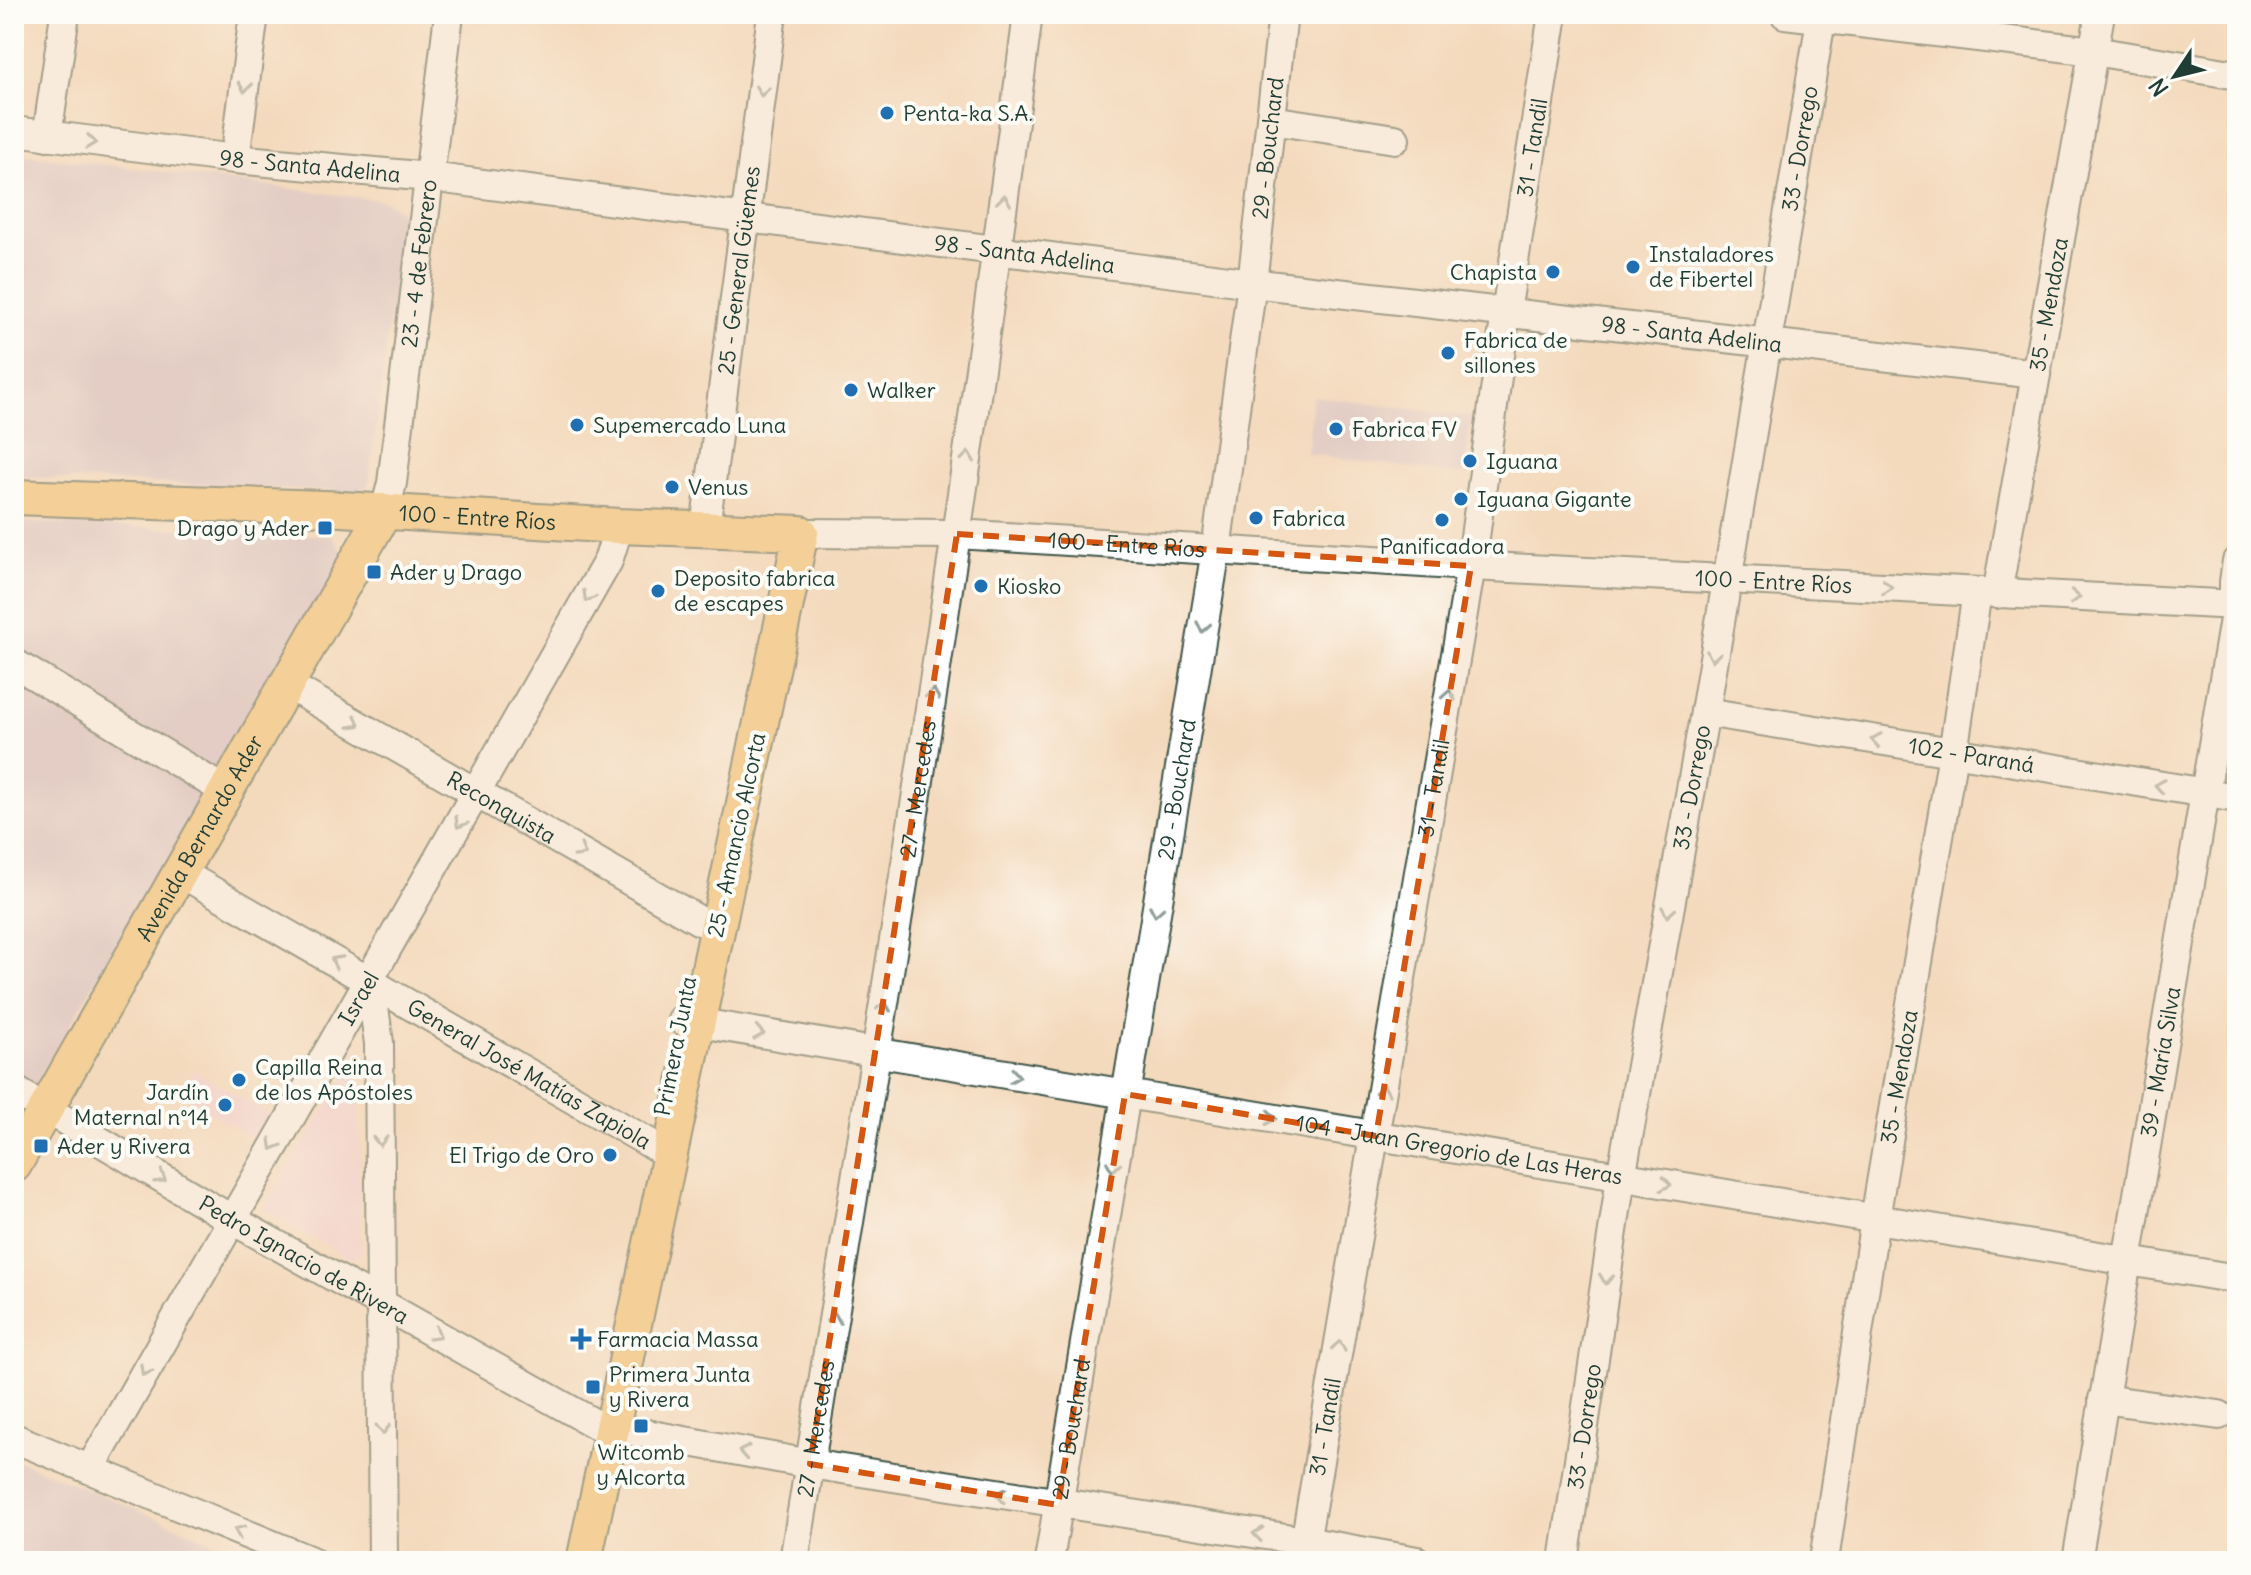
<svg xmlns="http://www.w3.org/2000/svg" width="2251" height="1575" font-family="Delius,sans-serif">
	<rect width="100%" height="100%" fill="#fdfcf7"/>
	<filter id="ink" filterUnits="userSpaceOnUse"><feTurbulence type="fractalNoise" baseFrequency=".0125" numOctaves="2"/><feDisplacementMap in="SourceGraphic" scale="16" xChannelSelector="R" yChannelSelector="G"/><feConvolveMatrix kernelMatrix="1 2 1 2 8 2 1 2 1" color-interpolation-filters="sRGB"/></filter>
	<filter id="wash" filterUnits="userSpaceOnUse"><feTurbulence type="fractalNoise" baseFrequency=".006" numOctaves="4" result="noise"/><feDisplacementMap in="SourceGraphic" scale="32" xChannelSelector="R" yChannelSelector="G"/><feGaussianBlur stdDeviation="1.8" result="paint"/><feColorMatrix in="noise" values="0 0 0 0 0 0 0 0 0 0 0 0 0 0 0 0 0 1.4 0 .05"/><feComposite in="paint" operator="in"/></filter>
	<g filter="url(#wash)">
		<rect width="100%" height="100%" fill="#f4dabd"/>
		<!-- built -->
		<g fill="#f3cfdf">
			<path d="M356 1059 359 1060 360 1255 351 1260 263 1209Z"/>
			<path d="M194 1070 270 1114 255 1139 180 1095Z"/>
		</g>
		<!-- industrial -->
		<g fill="#cfbdce">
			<path d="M14 153 386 201 403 213 369 484 358 492 14 477Z"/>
			<path d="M1313 396 1471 417 1463 475 1307 454Z"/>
			<path d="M14 522 332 536 345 557 14 1120Z"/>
			<path d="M14 1459 260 1561H14Z"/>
		</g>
	</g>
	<g filter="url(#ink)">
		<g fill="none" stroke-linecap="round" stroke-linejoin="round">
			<!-- minor casing -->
			<g stroke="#3f5549" stroke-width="32">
				<g id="minor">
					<path d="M1785 14 2094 51 2237 75"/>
					<path d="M1271 120 1395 139"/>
					<path id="s1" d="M14 131 235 159 429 177 1252 283 2036 374"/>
					<path d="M47 136 65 14"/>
					<path d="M235 159 254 14"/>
					<path id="s2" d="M385 511 392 483 449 14"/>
					<path id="s3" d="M705 528 772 14"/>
					<path id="s4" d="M801 533 957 534 1471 566 2237 605"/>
					<path id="s5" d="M1997 594 2100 14"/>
					<path d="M14 663 227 792"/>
					<path id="s6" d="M288 685 700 921 717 926"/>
					<path id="s7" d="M1705 712 2237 798"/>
					<path id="s8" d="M181 873 670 1155"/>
					<path d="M370 980 379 1043 383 1561"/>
					<path id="s9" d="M682 1020 2237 1279"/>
					<path id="s10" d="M14 1090 231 1219 597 1425 810 1464 1305 1541 1417 1561"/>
					<path d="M2103 1399 2219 1415"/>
					<path d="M14 1438 311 1561"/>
					<path id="s11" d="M90 1469 608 561 619 526"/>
					<path id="s12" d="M794 1561C878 1046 962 531 1028 14"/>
					<path id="s13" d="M1049 1561 1216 550 1252 283 1283 14"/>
					<path id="s14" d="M1302 1561 1471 566 1506 312 1553 14"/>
					<path id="s15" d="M1564 1561 1621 1177 1705 712 1822 14"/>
					<path id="s16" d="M1824 1561 1875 1219 1953 753 1977 592"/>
					<path id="s17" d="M2077 1561 2234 619V582L2237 561"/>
				</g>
			</g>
			<!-- major casing -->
			<g stroke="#3f5549" stroke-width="38">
				<g id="major">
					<path id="s18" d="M14 497 325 508 619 526 801 533 584 1561"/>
					<path id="s19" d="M14 1165 385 511"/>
				</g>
			</g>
			<!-- minor -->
			<use href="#minor" stroke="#fff" stroke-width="28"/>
			<!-- major -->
			<use href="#major" stroke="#f3c26a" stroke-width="34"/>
		</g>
		<!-- one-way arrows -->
		<defs><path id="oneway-chevron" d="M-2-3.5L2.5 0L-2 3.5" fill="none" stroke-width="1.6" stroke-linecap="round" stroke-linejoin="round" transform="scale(2)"/></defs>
		<g stroke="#8f9e9a">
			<use href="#oneway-chevron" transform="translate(245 87) rotate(98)"/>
			<use href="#oneway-chevron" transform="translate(762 91) rotate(98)"/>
			<use href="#oneway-chevron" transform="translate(91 142) rotate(7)"/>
			<use href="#oneway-chevron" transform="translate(1004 200) rotate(-83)"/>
			<use href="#oneway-chevron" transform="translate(968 457) rotate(-82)"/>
			<use href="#oneway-chevron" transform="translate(1887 587) rotate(3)"/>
			<use href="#oneway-chevron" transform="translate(588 597) rotate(119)"/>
			<use href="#oneway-chevron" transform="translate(2075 597) rotate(3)"/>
			<use href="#oneway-chevron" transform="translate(1203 627) rotate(100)"/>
			<use href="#oneway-chevron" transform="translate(1713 656) rotate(99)"/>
			<use href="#oneway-chevron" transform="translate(933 694) rotate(-81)"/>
			<use href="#oneway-chevron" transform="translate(1449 695) rotate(-80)"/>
			<use href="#oneway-chevron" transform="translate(355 723) rotate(29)"/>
			<use href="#oneway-chevron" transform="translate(1876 740) rotate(-171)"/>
			<use href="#oneway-chevron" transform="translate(2160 786) rotate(-171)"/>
			<use href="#oneway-chevron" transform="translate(460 823) rotate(120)"/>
			<use href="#oneway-chevron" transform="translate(581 852) rotate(30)"/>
			<use href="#oneway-chevron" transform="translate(1156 911) rotate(100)"/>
			<use href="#oneway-chevron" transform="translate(1668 912) rotate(100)"/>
			<use href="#oneway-chevron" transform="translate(336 961) rotate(-151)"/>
			<use href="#oneway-chevron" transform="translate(884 1006) rotate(-81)"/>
			<use href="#oneway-chevron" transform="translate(759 1033) rotate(10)"/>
			<use href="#oneway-chevron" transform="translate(1015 1076) rotate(9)"/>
			<use href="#oneway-chevron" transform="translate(1383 1090) rotate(-80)"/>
			<use href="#oneway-chevron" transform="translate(1271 1118) rotate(9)"/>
			<use href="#oneway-chevron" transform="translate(380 1141) rotate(89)"/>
			<use href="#oneway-chevron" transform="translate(274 1145) rotate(120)"/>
			<use href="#oneway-chevron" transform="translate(1113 1167) rotate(99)"/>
			<use href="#oneway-chevron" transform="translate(161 1178) rotate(31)"/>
			<use href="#oneway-chevron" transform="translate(1666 1184) rotate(9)"/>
			<use href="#oneway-chevron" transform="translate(1606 1279) rotate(98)"/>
			<use href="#oneway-chevron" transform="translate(834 1318) rotate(-81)"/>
			<use href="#oneway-chevron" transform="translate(436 1334) rotate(30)"/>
			<use href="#oneway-chevron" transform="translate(1339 1346) rotate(-80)"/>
			<use href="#oneway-chevron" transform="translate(145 1371) rotate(120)"/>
			<use href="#oneway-chevron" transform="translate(383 1429) rotate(90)"/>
			<use href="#oneway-chevron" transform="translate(744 1452) rotate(-170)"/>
			<use href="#oneway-chevron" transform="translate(1001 1495) rotate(-171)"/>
			<use href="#oneway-chevron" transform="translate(239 1531) rotate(-157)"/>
			<use href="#oneway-chevron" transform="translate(1258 1534) rotate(-172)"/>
		</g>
	</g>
	<!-- marked area -->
	<path d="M0 0H2251V1575H0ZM957 534 1471 566 1376 1136 1125 1094 1058 1505 810 1464Z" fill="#f4dabd" fill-opacity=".55" fill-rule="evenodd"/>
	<path fill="none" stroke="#d45610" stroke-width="6" stroke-dasharray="16 10" stroke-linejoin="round" d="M957 534 1471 566 1376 1136 1125 1094 1058 1505 810 1464Z"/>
	<!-- markers -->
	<g fill="#1f6fb2" stroke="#fdfcf7" stroke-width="3">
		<circle cx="887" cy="113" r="8"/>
		<circle cx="1633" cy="267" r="8"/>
		<circle cx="1553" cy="272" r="8"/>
		<circle cx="1448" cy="353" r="8"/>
		<circle cx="851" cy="390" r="8"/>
		<circle cx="577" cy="425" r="8"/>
		<circle cx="1336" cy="429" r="8"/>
		<circle cx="1470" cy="461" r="8"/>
		<circle cx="672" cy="487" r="8"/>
		<circle cx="1461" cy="499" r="8"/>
		<circle cx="1256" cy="518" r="8"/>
		<circle cx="1442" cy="520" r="8"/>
		<rect x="317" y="520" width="16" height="16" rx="4"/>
		<rect x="366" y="564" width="16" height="16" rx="4"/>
		<circle cx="981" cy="586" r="8"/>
		<circle cx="658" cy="591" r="8"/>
		<circle cx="239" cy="1080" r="8"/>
		<circle cx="225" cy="1105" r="8"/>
		<rect x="33" y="1138" width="16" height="16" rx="4"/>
		<circle cx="610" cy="1155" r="8"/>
		<path d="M577 1327h8v8h8v8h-8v8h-8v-8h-8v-8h8z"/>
		<rect x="585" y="1379" width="16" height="16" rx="4"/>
		<rect x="633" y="1418" width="16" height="16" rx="4"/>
	</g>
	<g text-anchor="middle" stroke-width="8" stroke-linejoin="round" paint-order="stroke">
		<!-- poi labels -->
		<g font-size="22" fill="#1f3d34" stroke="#fdfcf7" text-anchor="start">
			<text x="903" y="121">Penta-ka S.A.</text>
			<text x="1649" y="262">Instaladores<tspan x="1649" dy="25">de Fibertel</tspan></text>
			<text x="1537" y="280" text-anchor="end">Chapista</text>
			<text x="1464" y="348">Fabrica de<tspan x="1464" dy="25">sillones</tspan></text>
			<text x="867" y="398">Walker</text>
			<text x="593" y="433">Supemercado Luna</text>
			<text x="1352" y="437">Fabrica FV</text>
			<text x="1486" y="469">Iguana</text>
			<text x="688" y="495">Venus</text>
			<text x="1477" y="507">Iguana Gigante</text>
			<text x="1272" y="526">Fabrica</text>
			<text x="309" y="536" text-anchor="end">Drago y Ader</text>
			<text x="1442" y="554" text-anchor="middle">Panificadora</text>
			<text x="390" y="580">Ader y Drago</text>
			<text x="674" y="586">Deposito fabrica<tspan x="674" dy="25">de escapes</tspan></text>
			<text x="997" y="594">Kiosko</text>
			<text x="255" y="1075">Capilla Reina<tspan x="255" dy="25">de los Apóstoles</tspan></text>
			<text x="209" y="1100" text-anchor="end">Jardín<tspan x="209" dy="25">Maternal n°14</tspan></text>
			<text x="57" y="1154">Ader y Rivera</text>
			<text x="594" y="1163" text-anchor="end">El Trigo de Oro</text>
			<text x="597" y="1347">Farmacia Massa</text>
			<text x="609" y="1382">Primera Junta<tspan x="609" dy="25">y Rivera</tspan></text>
			<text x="641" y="1460" text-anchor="middle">Witcomb<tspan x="641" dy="25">y Alcorta</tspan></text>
		</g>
		<!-- street labels -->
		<g font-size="22" fill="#1f3d34" stroke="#fdfcf7">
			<text dy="8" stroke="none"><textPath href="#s13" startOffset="1430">29 - Bouchard</textPath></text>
			<text dy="8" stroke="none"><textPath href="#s14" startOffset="1432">31 - Tandil</textPath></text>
			<text dy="8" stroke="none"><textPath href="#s15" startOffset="1432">33 - Dorrego</textPath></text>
			<text dy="8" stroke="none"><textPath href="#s1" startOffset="298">98 - Santa Adelina</textPath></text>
			<text dy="8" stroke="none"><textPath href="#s1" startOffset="1018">98 - Santa Adelina</textPath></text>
			<text dy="8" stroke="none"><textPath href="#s2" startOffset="250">23 - 4 de Febrero</textPath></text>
			<text dy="8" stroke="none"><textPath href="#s3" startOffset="260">25 - General Güemes</textPath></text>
			<text dy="8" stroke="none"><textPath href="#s5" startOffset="294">35 - Mendoza</textPath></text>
			<text dy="8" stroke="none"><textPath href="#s1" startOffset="1690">98 - Santa Adelina</textPath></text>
			<text dy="8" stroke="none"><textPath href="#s18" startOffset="464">100 - Entre Ríos</textPath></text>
			<text dy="8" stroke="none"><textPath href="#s4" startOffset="326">100 - Entre Ríos</textPath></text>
			<text dy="8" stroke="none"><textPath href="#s4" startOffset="974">100 - Entre Ríos</textPath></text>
			<text dy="8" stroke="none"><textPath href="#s7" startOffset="270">102 - Paraná</textPath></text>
			<text dy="8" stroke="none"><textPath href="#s15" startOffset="784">33 - Dorrego</textPath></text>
			<text dy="8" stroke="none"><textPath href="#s14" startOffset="784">31 - Tandil</textPath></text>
			<text dy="8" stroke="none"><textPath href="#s12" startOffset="782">27 - Mercedes</textPath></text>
			<text dy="8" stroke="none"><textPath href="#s13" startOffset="782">29 - Bouchard</textPath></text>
			<text dy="8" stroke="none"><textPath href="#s6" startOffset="246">Reconquista</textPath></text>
			<text transform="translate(736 835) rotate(-78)" y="8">25 - Amancio Alcorta</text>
			<text dy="8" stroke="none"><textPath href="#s19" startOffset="376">Avenida Bernardo Ader</textPath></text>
			<text dy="8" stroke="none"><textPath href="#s11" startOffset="542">Israel</textPath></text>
			<text transform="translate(675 1046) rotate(-79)" y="8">Primera Junta</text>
			<text dy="8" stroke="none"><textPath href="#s17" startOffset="506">39 - María Silva</textPath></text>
			<text dy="8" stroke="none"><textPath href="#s8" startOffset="402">General José Matías Zapiola</textPath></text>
			<text dy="8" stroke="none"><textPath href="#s16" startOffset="490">35 - Mendoza</textPath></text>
			<text dy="8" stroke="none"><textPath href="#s9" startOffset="788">104 - Juan Gregorio de Las Heras</textPath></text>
			<text dy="8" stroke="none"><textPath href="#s10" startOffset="336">Pedro Ignacio de Rivera</textPath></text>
			<text dy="8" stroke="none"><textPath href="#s15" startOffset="136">33 - Dorrego</textPath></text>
			<text dy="8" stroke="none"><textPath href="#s14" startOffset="136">31 - Tandil</textPath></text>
			<text dy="8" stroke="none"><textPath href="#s12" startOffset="134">27 - Mercedes</textPath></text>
			<text dy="8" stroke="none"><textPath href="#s13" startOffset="134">29 - Bouchard</textPath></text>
		</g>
	</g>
	<!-- margin -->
	<rect width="2251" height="1575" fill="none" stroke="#fdfcf7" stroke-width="48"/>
	<!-- north arrow -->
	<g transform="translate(2175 76) rotate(235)" stroke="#fdfcf7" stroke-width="6" paint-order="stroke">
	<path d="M0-6L14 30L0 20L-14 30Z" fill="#1f3d34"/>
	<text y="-12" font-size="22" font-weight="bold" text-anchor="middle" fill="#1f3d34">N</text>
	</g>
</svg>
